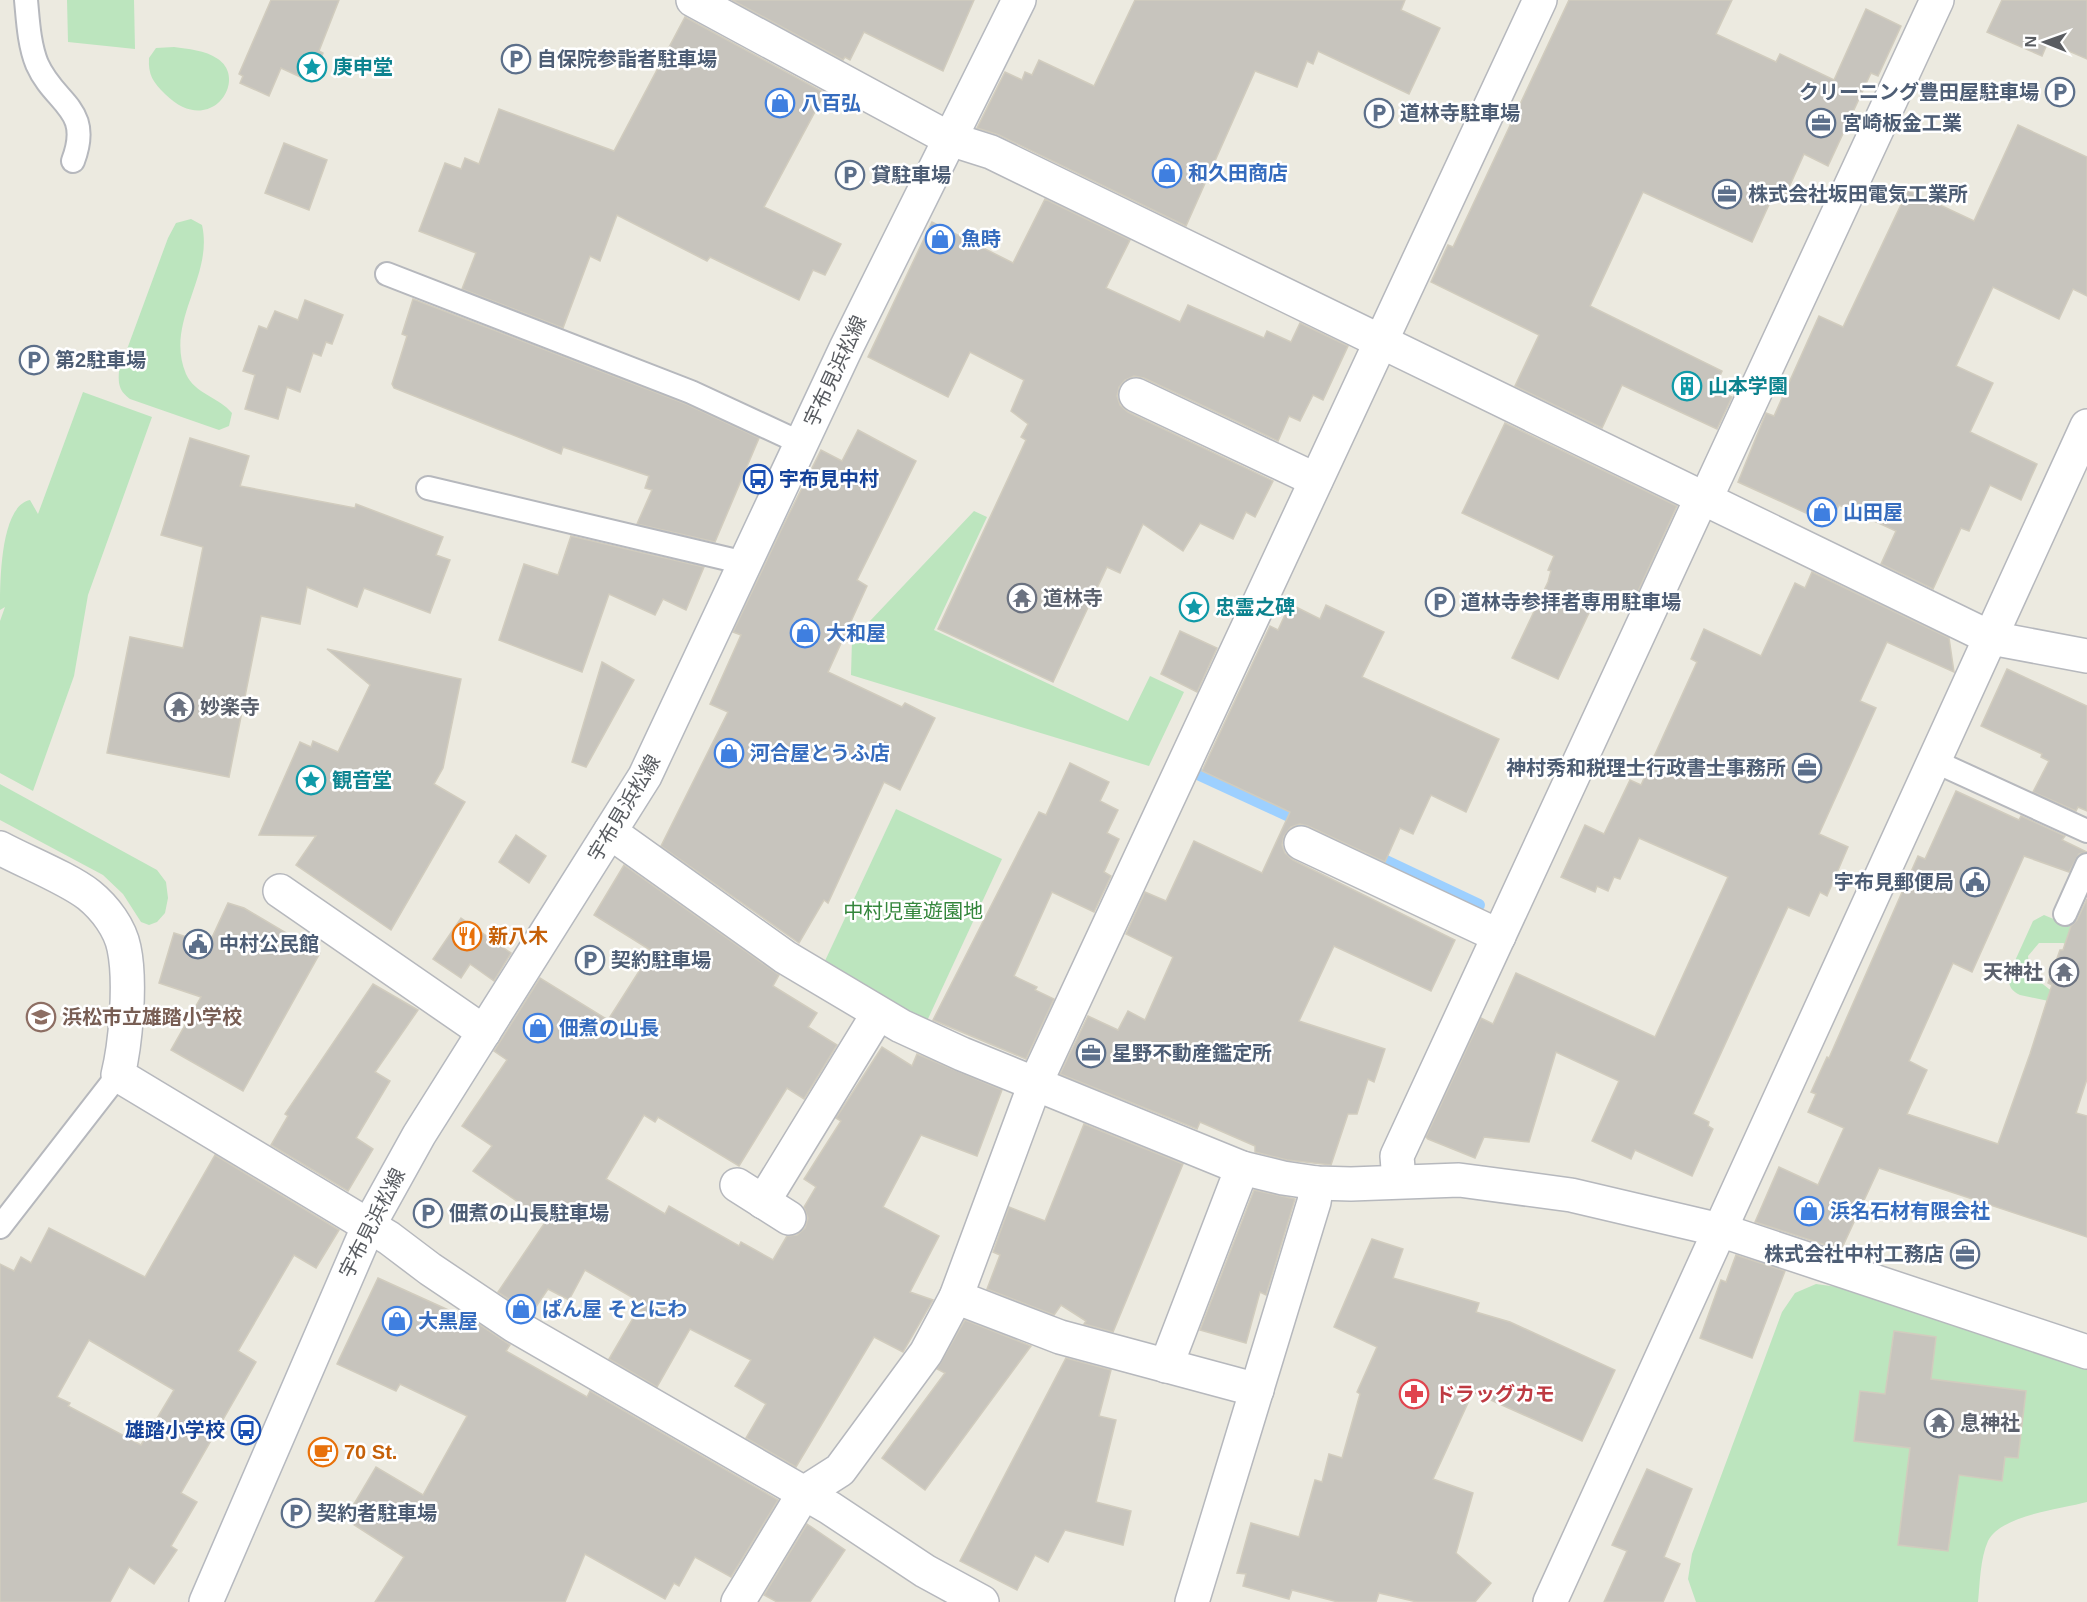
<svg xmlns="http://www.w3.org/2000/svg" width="2087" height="1602" font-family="Arial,'Noto Sans JP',sans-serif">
	<rect width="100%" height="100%" fill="#eceae0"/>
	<!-- green -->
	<g fill="#bce5be">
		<path d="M67 0H134L135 49 68 42Z"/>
		<path d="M174 47C188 49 205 50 218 59 249 80 210 139 165 94 153 82 148 75 149 58L156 48Z"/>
		<path d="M191 219 202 225C214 277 164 322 186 374 195 394 219 397 232 413L229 426 219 430 130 399C119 391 118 384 119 371L168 238 176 223Z"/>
		<path d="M83 392 152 417 88 595 74 676 33 791 0 773V621L5 607 0 610C0 583 0 506 30 500L38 514Z"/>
		<path d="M974 511 987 517 934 630 1128 721 1150 676 1184 692 1149 766 851 675 852 640Z"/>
		<path d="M0 784 157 870 166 882 168 898 165 913 157 922 149 925 141 922 123 894 103 875 0 820Z"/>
		<path d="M896 809 1002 859 927 1021 824 963Z"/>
		<path d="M2044 915 2087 933V952L2063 943H2039L2028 956 2030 974 2049 989 2087 1009 2020 995C2010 990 2008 985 2009 974L2033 921Z"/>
		<path d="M1816 1284 1838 1287 2087 1369V1502C2061 1509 2001 1515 1988 1541 1980 1559 1980 1583 1978 1602H1696L1688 1579 1692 1554 1782 1312 1795 1293Z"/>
	</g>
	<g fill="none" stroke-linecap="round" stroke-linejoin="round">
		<!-- stream -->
		<g stroke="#9dd0ff" stroke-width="12">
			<path d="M1200 775 1302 822"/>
			<path d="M1373 855 1479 905"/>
		</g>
	</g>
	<!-- building -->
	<g fill="#c7c4bd" stroke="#d1ccbe" stroke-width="1.5" fill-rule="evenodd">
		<path d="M271 0H339L319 51 323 53 311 82 281 68 269 96 240 83 243 76 239 74Z"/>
		<path d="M732 0H974L943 71 864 32 850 60 845 57 843 60Z"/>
		<path d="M1135 0H1405L1401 10 1440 28 1409 94 1318 51 1313 64 1307 61 1297 87 1255 71 1186 226 999 135 977 128 1005 72 1022 80 1025 72 1032 75 1039 60 1094 86Z"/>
		<path d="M1569 0H1732L1716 34 1776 62 1780 54 1834 80 1866 9 1901 26 1878 76 1871 73 1828 166 1804 154 1782 203 1772 198 1752 242 1643 192 1590 306 1722 371 1714 389 1732 397 1717 429 1622 385 1602 428 1515 386 1539 335 1431 282 1448 245 1453 247Z"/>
		<path d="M2002 0H2087V59L2048 42 2042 56 1987 32Z"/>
		<path d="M685 17 825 93 764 207 841 244 825 275 813 270 799 300 710 257 707 261 617 215 600 261 590 256 563 328 462 289 476 253 419 231 445 163 461 169 465 158 479 164 499 109 614 151Z"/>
		<path d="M2018 125 2087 157V296L2073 289 2059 319 1993 287 1956 366 1993 383 1970 432 2037 464 2021 500 1990 485 1969 531 1961 528 1933 589 1881 564 1896 531 1839 505 1830 524 1738 482 1766 413 1774 416 1819 316 1843 327 1908 190 1974 221Z"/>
		<path d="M284 143 327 160 309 210 265 193Z"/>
		<path d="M1045 199 1130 240 1106 288 1180 322 1188 305 1264 338 1267 331 1291 342 1300 323 1348 346 1323 400 1313 395 1300 421 1289 416 1278 441 1144 378 1134 376 1125 380 1119 387 1117 396 1120 405 1128 412 1273 481 1255 517 1246 512 1233 539 1200 523 1183 551 1143 524 1120 573 1107 567 1053 682 938 629 1026 440 1021 437 1028 424 1011 411 1024 380 970 352 948 397 868 357 932 222 1013 263Z"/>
		<path d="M413 299 686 404 759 438 715 542 637 524 652 490 645 488 649 476 563 447 561 454 394 388 392 384 407 336 402 334Z"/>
		<path d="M305 300 343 315 332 344 326 342 321 356 313 353 300 392 287 387 278 419 245 409 255 375 243 371 259 326 267 329 275 311 298 320Z"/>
		<path d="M1505 423 1677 506 1628 613 1596 598 1558 679 1512 658 1548 582 1551 571 1548 570 1554 556 1462 513Z"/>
		<path d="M858 430 916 461 857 580 867 586 828 672 902 707 905 703 935 718 900 790 884 782 828 903 824 900 799 943 661 846 728 712 710 704 741 635 733 632 783 526 821 450 842 461Z"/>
		<path d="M190 438 249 456 240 486 355 508 356 504 443 537 436 555 450 560 430 613 364 588 357 607 307 587 300 624 261 616 229 777 107 753 130 637 183 648 203 547 161 535Z"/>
		<path d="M571 536 704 567 686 610 663 599 655 615 609 594 582 672 499 640 524 564 558 575Z"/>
		<path d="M1812 572 1949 638 1954 672 1887 642 1860 701 1876 708 1819 834 1848 847 1827 896 1820 892 1809 916 1788 907 1693 1114 1709 1122 1708 1126 1713 1129 1692 1176 1635 1150 1631 1159 1592 1141 1619 1081 1556 1052 1529 1142 1484 1137 1475 1158 1428 1139 1426 1137 1481 1018 1493 1024 1516 973 1655 1037 1728 877 1639 838 1620 879 1614 877 1608 891 1597 886 1595 892 1561 877 1585 825 1604 834 1630 780 1641 785 1697 662 1691 659 1704 629 1761 656 1795 583 1805 588Z"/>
		<path d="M1290 604 1320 619 1326 605 1384 632 1362 677 1499 739 1466 812 1431 795 1413 834 1400 828 1385 862 1308 826 1300 824 1291 827 1284 836 1282 845 1285 853 1293 860 1455 940 1431 991 1334 946 1299 1021 1385 1049 1374 1082 1368 1079 1357 1114H1348L1331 1165 1287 1160 1255 1152V1146L1200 1122 1197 1129 1060 1074 1088 1016 1118 1030 1128 1011 1145 1020 1173 957 1126 934 1145 892 1166 901 1194 841 1262 873 1290 812 1202 771 1270 626 1278 630Z"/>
		<path d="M1180 631 1217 648 1197 692 1161 674Z"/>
		<path d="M327 649 461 679 443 768 434 784 465 802 391 930 296 865 316 836 259 835 300 742 311 747 313 741 338 752 370 685Z"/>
		<path d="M602 662 634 680 586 767 572 762Z"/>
		<path d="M2007 669 2087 706V811L2078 807 2076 811 2033 792 2049 761 2041 757 2042 754 1981 726Z"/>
		<path d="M1070 763 1109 782 1100 801 1118 810 1107 833 1119 839 1104 872 1111 876 1094 912 1052 892 1014 976 1037 987 1035 990 1054 999 1026 1059 933 1020 1024 841 1039 812 1046 815Z"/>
		<path d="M1956 791 2019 820 2021 816 2065 836 2062 840 2087 852 2079 854 2069 872 2024 856 1972 972 1953 963 1909 1061 1927 1070 1907 1114 1998 1144 2030 1054 2052 985 2048 983 2060 950H2063L2071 926 2077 920 2087 899V1079L2076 1113 2087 1116V1237L1879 1168 1841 1250 1755 1222 1779 1167 1818 1185 1844 1128 1808 1112 1816 1094 1811 1092 1827 1057 1829 1058 1918 856 1925 859Z"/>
		<path d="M516 835 546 856 529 883 499 862Z"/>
		<path d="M624 865 779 975 773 986 817 1013 808 1027 837 1045 804 1099 787 1088 739 1166 658 1117 655 1122 644 1115 606 1179 665 1214 669 1206 739 1246 741 1242 773 1260 787 1236 797 1235 805 1228 808 1218 804 1207 816 1187 804 1179 841 1121 836 1118 882 1047 912 1066 917 1054 1002 1090 977 1156 921 1135 883 1207 939 1236 910 1292 933 1300 903 1352 874 1337 796 1467 746 1438 766 1404 735 1386 751 1360 690 1329 657 1387 609 1359 642 1303 585 1270 569 1300 548 1289 531 1314 498 1292 546 1221 473 1171 492 1146 462 1126 507 1060 494 1051 540 978 608 1020 652 951 594 915Z"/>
		<path d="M228 903 244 908 320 953 243 1091 171 1050 201 997 159 983 174 933 209 944Z"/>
		<path d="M461 918 511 953 494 981 470 964 461 978 433 959Z"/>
		<path d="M373 984 418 1010 375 1072 390 1081 356 1138 373 1149 348 1191 271 1145 288 1116 285 1114Z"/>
		<path d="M1084 1124 1183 1164 1113 1332 1084 1324 1086 1321 1061 1305 1054 1315 987 1289 1000 1255 993 1252 1009 1207 1045 1221Z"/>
		<path d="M215 1155 339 1230 316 1268 294 1255 238 1351 256 1362 181 1493 197 1502 171 1546 177 1550 154 1584 129 1567 110 1602H0V1264L14 1271 21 1257 31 1263 49 1228 145 1277ZM89 1340 174 1390 141 1445 68 1406 70 1403 57 1397Z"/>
		<path d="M1254 1190 1295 1199 1266 1295 1260 1292 1246 1343 1200 1330Z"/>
		<path d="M1372 1239 1403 1249 1393 1278 1479 1303 1476 1312 1510 1322 1615 1370 1582 1441 1473 1392 1433 1479 1473 1493 1456 1553 1491 1583 1475 1602H1417L1379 1593 1376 1602H1338L1292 1590 1289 1599 1243 1586 1246 1574 1237 1573 1251 1523 1299 1537 1315 1480 1322 1482 1329 1454 1342 1458 1360 1394 1357 1392 1377 1347 1334 1327Z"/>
		<path d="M1736 1255 1785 1271 1752 1358 1700 1338 1721 1280 1726 1282Z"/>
		<path d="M378 1278 477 1323 510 1345 506 1351 587 1397 590 1391 778 1500 731 1577 695 1557 679 1586 674 1583 665 1599 585 1554 565 1602H375L404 1557 345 1519 376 1467 423 1495 467 1416 400 1384 396 1391 337 1364Z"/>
		<path d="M965 1320 1031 1346 925 1490 882 1458 945 1373 937 1369Z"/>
		<path d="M1894 1331 1936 1337 1931 1379 2026 1391 2018 1458 2005 1457 2002 1481 1959 1475 1948 1551 1898 1545 1910 1448 1854 1441 1860 1391 1885 1394Z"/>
		<path d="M1066 1358 1111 1370 1099 1416 1116 1420 1096 1502 1131 1511 1123 1545 1065 1530 1048 1562 1035 1555 1017 1590 960 1561Z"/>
		<path d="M1647 1469 1692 1489 1664 1557 1680 1564 1663 1602H1604L1627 1551 1612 1545Z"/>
		<path d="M807 1524 845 1550 810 1602H777L764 1595Z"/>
	</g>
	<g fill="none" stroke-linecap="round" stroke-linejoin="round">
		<!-- service casing -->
		<g stroke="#b6b8bd" stroke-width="26">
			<g id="service">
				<path d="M26 0C28 21 29 44 37 64 55 105 93 108 73 161"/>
				<path d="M387 274 691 392 801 443"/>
				<path d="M428 488 745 563"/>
				<path d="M1934 761 2087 831"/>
				<path d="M2065 914 2087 865"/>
				<path d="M0 1227 118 1075"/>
			</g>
		</g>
		<!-- minor casing -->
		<g stroke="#b6b8bd" stroke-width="36">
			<g id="minor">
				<path d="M693 0 950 139 991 152 1991 638 2087 656"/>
				<path d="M1136 395 1316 480"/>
				<path d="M1706 498 1937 0"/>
				<path d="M610 832 785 957 901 1026 962 1054 1242 1168 1283 1178 1317 1183 1351 1184 1459 1180 1571 1195 1720 1230 2087 1352"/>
				<path d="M1301 843 1499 936"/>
				<path d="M0 848C26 862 67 878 89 895 105 908 120 928 124 948 131 981 126 1042 118 1075L389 1238 430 1269 515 1326 830 1508 925 1571 982 1602"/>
				<path d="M280 891 484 1032"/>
				<path d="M1399 1181 1397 1156 1702 497"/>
				<path d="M737 1185 789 1218"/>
				<path d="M763 1202 878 1014"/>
				<path d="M956 1297 1060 1337 1257 1390"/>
				<path d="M1166 1366 1242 1168"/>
				<path d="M738 1602 804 1493 840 1470 926 1353 956 1297 1035 1084 1540 0"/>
				<path d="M1192 1602 1314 1202 1317 1183"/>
			</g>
		</g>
		<!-- tertiary casing -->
		<g stroke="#b6b8bd" stroke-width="36">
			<path id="tertiary" d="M1550 1602 2087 426"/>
		</g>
		<!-- secondary casing -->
		<g stroke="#b6b9bf" stroke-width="36">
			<path id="secondary" d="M206 1602 369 1225 419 1135 645 776 847 346 1019 0"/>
		</g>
		<!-- service -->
		<use href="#service" stroke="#fff" stroke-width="22"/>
		<!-- minor -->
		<use href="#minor" stroke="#fff" stroke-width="33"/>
		<!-- tertiary -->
		<use href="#tertiary" stroke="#fff" stroke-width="33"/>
		<!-- secondary -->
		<use href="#secondary" stroke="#fff" stroke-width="33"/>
	</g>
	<!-- icons -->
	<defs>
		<g id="parking-ring" transform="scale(1.5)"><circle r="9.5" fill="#fff" stroke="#5c6f8a" stroke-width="1.5"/><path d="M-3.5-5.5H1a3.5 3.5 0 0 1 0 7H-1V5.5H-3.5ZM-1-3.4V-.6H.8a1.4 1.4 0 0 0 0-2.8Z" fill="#5c6f8a"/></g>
		<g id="sight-ring" transform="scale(1.5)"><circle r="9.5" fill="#fff" stroke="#0f9aa8" stroke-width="1.5"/><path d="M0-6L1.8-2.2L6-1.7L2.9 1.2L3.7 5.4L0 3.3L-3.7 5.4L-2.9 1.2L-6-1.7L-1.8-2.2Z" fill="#0f9aa8"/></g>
		<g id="shop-ring" transform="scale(1.5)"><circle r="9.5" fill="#fff" stroke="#3f7fe0" stroke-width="1.5"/><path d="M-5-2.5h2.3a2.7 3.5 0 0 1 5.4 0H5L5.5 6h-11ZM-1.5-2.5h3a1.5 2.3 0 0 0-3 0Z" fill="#3f7fe0"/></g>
		<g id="office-ring" transform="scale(1.5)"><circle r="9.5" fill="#fff" stroke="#5c6f8a" stroke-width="1.5"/><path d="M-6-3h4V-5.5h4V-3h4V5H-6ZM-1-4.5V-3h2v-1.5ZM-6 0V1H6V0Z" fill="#5c6f8a"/></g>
		<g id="building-ring" transform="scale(1.5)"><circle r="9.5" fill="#fff" stroke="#0f9aa8" stroke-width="1.5"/><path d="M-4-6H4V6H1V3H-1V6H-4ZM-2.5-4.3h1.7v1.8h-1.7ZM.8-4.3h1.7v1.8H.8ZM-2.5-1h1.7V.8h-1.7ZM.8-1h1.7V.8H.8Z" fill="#0f9aa8"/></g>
		<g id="bus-ring" transform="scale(1.5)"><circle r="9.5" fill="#fff" stroke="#1a4fb4" stroke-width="1.5"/><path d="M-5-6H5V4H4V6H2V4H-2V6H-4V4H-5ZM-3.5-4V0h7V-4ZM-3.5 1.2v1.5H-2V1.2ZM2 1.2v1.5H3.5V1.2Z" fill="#1a4fb4"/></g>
		<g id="temple-ring" transform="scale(1.5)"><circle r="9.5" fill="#fff" stroke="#6b7280" stroke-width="1.5"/><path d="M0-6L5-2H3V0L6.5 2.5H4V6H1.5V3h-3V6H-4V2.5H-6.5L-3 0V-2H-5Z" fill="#6b7280"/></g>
		<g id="civic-ring" transform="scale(1.5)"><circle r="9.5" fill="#fff" stroke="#5c6f8a" stroke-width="1.5"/><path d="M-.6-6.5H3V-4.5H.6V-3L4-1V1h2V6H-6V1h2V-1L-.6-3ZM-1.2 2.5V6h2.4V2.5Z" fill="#5c6f8a"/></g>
		<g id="restaurant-ring" transform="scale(1.5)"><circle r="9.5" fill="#fff" stroke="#e8710a" stroke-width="1.5"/><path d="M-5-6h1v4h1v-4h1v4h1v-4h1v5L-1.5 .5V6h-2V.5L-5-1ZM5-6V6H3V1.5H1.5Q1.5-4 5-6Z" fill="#e8710a"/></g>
		<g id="school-ring" transform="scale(1.5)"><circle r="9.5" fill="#fff" stroke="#8d6e63" stroke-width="1.5"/><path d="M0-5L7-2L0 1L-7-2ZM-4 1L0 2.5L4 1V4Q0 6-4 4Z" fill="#8d6e63"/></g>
		<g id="pharmacy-ring" transform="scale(1.5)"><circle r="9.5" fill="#fff" stroke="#e0444e" stroke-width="1.5"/><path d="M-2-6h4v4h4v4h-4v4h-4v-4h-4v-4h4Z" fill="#e0444e"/></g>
		<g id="cafe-ring" transform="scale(1.5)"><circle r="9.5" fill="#fff" stroke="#e8710a" stroke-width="1.5"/><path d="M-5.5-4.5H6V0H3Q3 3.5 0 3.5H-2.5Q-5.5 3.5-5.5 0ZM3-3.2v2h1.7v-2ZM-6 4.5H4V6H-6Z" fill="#e8710a"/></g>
	</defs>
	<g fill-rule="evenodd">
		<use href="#parking-ring" x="516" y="59"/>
		<use href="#sight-ring" x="312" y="67"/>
		<use href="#parking-ring" x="2060" y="92"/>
		<use href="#shop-ring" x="780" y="103"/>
		<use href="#parking-ring" x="1379" y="113"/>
		<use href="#office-ring" x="1821" y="123"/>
		<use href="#shop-ring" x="1167" y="173"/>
		<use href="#parking-ring" x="850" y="175"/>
		<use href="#office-ring" x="1727" y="194"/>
		<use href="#shop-ring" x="940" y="239"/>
		<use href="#parking-ring" x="34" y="360"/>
		<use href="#building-ring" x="1687" y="386"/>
		<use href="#bus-ring" x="758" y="479"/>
		<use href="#shop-ring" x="1822" y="512"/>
		<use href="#temple-ring" x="1022" y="598"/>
		<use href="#parking-ring" x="1440" y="602"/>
		<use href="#sight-ring" x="1194" y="607"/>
		<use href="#shop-ring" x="805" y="633"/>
		<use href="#temple-ring" x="179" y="707"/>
		<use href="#shop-ring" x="729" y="753"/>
		<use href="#office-ring" x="1807" y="768"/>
		<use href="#sight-ring" x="311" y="780"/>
		<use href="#civic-ring" x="1975" y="882"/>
		<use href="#restaurant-ring" x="467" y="936"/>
		<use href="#civic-ring" x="198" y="944"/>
		<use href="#parking-ring" x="590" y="960"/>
		<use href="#temple-ring" x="2064" y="972"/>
		<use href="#school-ring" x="41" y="1017"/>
		<use href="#shop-ring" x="538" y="1028"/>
		<use href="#office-ring" x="1091" y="1053"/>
		<use href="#shop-ring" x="1809" y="1211"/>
		<use href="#parking-ring" x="428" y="1213"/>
		<use href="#office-ring" x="1965" y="1254"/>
		<use href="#shop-ring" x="521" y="1309"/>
		<use href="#shop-ring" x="397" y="1321"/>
		<use href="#pharmacy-ring" x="1414" y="1394"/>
		<use href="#temple-ring" x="1939" y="1423"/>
		<use href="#bus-ring" x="246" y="1430"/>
		<use href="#cafe-ring" x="323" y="1452"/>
		<use href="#parking-ring" x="296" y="1513"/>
	</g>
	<g text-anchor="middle" stroke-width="5" stroke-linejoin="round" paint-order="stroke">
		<!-- service labels -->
		<g font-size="20" font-weight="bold" fill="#4e5e75" stroke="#fff" text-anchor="start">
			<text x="537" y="66">自保院参詣者駐車場</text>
			<text x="2039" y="99" text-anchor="end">クリーニング豊田屋駐車場</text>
			<text x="1400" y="120">道林寺駐車場</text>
			<text x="1842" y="130">宮崎板金工業</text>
			<text x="871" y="182">貸駐車場</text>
			<text x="1748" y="201">株式会社坂田電気工業所</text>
			<text x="55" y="367">第2駐車場</text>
			<text x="1461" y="609">道林寺参拝者専用駐車場</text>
			<text x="1786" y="775" text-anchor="end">神村秀和税理士行政書士事務所</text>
			<text x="1954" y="889" text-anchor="end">宇布見郵便局</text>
			<text x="219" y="951">中村公民館</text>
			<text x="611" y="967">契約駐車場</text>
			<text x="1112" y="1060">星野不動産鑑定所</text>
			<text x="449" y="1220">佃煮の山長駐車場</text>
			<text x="1944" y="1261" text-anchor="end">株式会社中村工務店</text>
			<text x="317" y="1520">契約者駐車場</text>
		</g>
		<!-- culture labels -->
		<g font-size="20" font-weight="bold" fill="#0d838f" stroke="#fff" text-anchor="start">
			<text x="333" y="74">庚申堂</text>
			<text x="1708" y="393">山本学園</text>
			<text x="1215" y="614">忠霊之碑</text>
			<text x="332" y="787">観音堂</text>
		</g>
		<!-- shop labels -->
		<g font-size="20" font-weight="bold" fill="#366cbe" stroke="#fff" text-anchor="start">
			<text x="801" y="110">八百弘</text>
			<text x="1188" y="180">和久田商店</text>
			<text x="961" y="246">魚時</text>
			<text x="1843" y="519">山田屋</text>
			<text x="826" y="640">大和屋</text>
			<text x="750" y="760">河合屋とうふ店</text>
			<text x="559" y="1035">佃煮の山長</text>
			<text x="1830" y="1218">浜名石材有限会社</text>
			<text x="542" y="1316">ぱん屋 そとにわ</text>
			<text x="418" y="1328">大黒屋</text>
		</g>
		<!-- street labels -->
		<g font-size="20" fill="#595c61" stroke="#fff">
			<text transform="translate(835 371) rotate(-65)" y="7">宇布見浜松線</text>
			<text transform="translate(624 808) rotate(-59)" y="7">宇布見浜松線</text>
			<text transform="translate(372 1223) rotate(-63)" y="7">宇布見浜松線</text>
		</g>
		<!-- transit labels -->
		<g font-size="20" font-weight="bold" fill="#164399" stroke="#fff" text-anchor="start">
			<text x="779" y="486">宇布見中村</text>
			<text x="225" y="1437" text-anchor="end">雄踏小学校</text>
		</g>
		<!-- worship labels -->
		<g font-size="20" font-weight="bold" fill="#5b616d" stroke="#fff" text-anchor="start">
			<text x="1043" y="605">道林寺</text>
			<text x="200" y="714">妙楽寺</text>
			<text x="2043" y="979" text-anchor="end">天神社</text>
			<text x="1960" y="1430">息神社</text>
		</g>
		<!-- park labels -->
		<g font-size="20" fill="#34863c" stroke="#fff">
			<text x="913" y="918">中村児童遊園地</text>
		</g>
		<!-- food labels -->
		<g font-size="20" font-weight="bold" fill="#c56008" stroke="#fff" text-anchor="start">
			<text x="488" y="943">新八木</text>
			<text x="344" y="1459">70 St.</text>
		</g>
		<!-- education labels -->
		<g font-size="20" font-weight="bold" fill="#785e54" stroke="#fff" text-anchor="start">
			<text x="62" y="1024">浜松市立雄踏小学校</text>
		</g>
		<!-- health labels -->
		<g font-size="20" font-weight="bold" fill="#be3a42" stroke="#fff" text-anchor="start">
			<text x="1435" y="1401">ドラッグカモ</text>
		</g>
	</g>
	<!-- north arrow -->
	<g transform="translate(2045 42) rotate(271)" stroke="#ffffff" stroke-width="4.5" paint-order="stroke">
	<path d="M0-4.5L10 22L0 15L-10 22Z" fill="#595c61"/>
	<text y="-9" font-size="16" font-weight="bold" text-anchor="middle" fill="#595c61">N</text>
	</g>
</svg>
